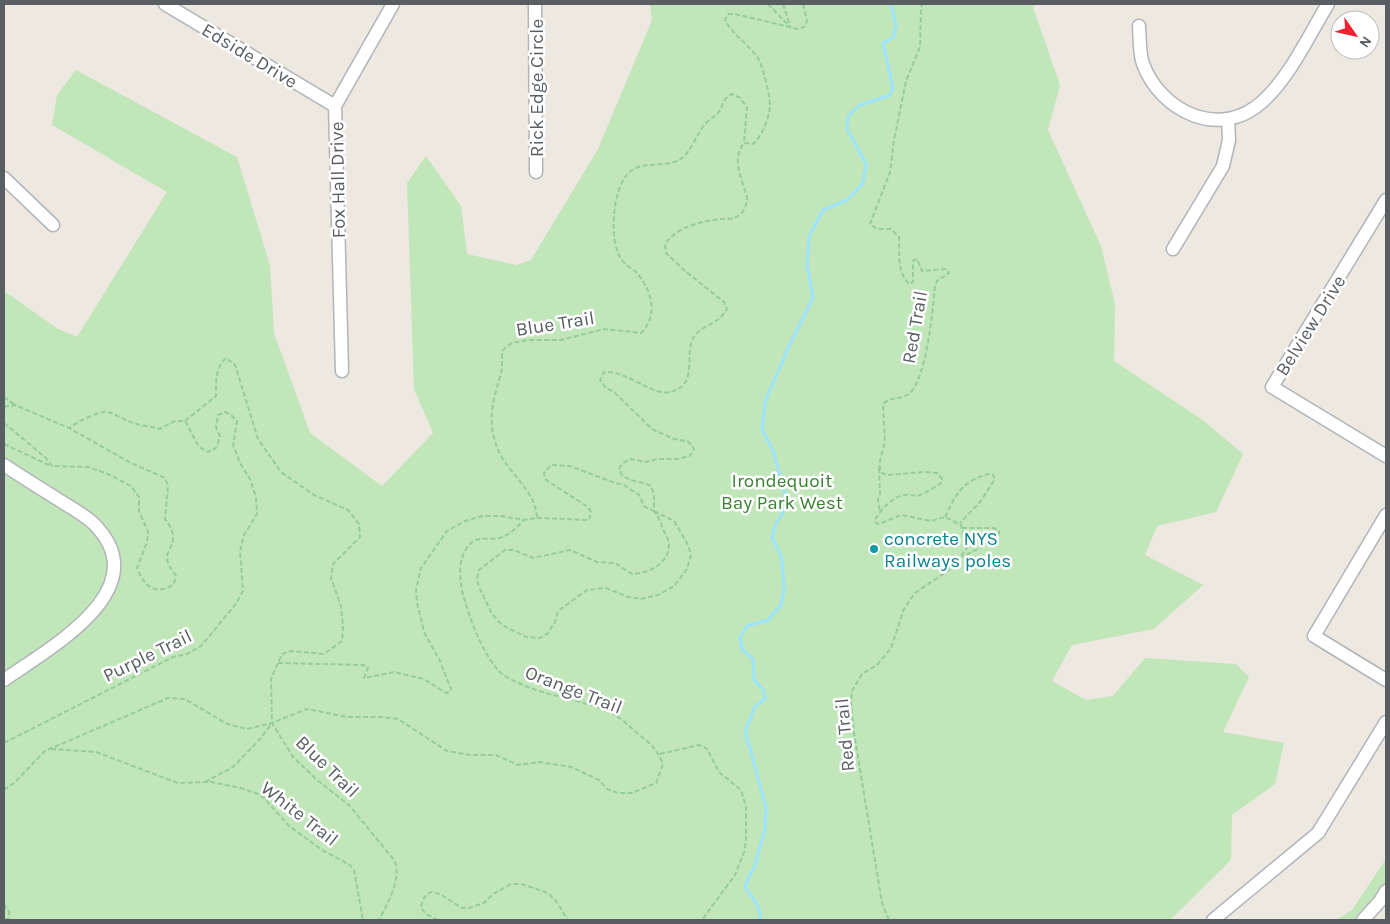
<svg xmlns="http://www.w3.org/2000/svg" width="1390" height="924" font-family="Karla,sans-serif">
	<rect width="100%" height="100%" fill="#ede8e0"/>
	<!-- green -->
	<g fill="#c1e6ba">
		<path d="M650 4H1036L1033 7 1060 85 1048 130 1101 246 1115 304 1114 361 1204 421 1243 454 1216 512 1157 526 1145 555 1203 585 1154 629 1072 645 1052 681 1086 700 1113 696 1145 658 1236 664 1249 677 1223 732 1284 743 1275 784 1232 815 1231 860 1170 920H4V291L58 329 77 337 167 192 52 125 57 95 76 70 237 157 270 265 274 333 310 433 382 486 433 433 414 389 407 183 426 156 461 206 467 254 516 265 531 260 598 149 652 20Z"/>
		<path d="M1386 859V891L1363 920H1336L1352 910Z"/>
	</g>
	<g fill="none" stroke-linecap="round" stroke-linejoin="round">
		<!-- stream -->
		<path stroke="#9de4ff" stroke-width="3" d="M760 920C762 906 752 898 745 887L750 874 754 868 765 829 766 808 750 748C743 732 745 731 751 717 755 705 755 706 765 699L763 689 754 680 753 659 742 649 740 637 747 626 768 620 781 605 784 590 783 571 781 556 772 538 775 525 783 513 785 494 773 451 762 429 765 402 788 348 813 298 807 265 809 236 823 210 847 200 863 183 866 164 847 129 848 116 860 105 890 95 893 88 883 43 893 38 896 26 891 4"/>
		<!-- minor casing -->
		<g stroke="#b1b5b9" stroke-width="15">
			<g id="minor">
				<path d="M165 4 335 106"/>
				<path d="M535 4 536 172"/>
				<path d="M1139 26C1140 38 1139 53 1143 64 1161 112 1220 140 1262 102 1290 77 1309 35 1328 4"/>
				<path d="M4 178 53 225"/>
				<path d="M1386 200 1272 387 1386 456"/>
				<path d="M1173 249 1223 166 1229 140 1228 119"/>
				<path d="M342 371 335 106 393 4"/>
				<path d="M4 465C22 477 40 488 59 500 70 507 83 514 93 523 160 589 49 648 4 680"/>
				<path d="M1386 515 1314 636 1386 680"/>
				<path d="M1213 920 1318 833 1386 722"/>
				<path d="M1363 920 1380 901 1386 891"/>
			</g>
		</g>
		<!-- path -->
		<g stroke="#96cc9c" stroke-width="2" stroke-dasharray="5 2.5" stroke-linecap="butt">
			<path d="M768 4 791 28"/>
			<path d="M783 4 790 26"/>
			<path d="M4 397 15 405"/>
			<path d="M4 407 15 405 69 428C75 423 100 410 108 412 116 414 124 420 133 423 141 426 151 426 159 429L175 421H185L199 447 208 452 216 448 220 437 216 427 218 415 225 412 231 415 237 421 233 445 240 463 250 479 256 497 257 514 244 535 240 551 243 591 235 605 201 646 187 654 173 657 4 743"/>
			<path d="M185 421 216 396C216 382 215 368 226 358L235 365 258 439 281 472 314 495 348 510 359 524 360 537 333 564 331 578 341 606 343 628 342 641 324 654 291 651 282 654 271 679 272 723 293 757 317 780 349 805 394 860C403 878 387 904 379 920"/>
			<path d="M4 423 45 457 52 466 88 467 108 474 131 486 139 497V511L148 532 147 542 137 568C142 581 151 594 167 588 173 586 175 582 176 576 172 570 167 564 167 557 167 553 170 549 171 546 176 535 171 527 165 519L168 486 165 478 131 463 69 428"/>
			<path d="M4 444 51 466"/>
			<path d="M879 468 880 494 878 500 880 512"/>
			<path d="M654 511 674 521 688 545 691 555 687 569 674 586 658 595 641 599 628 597 606 588 587 590 558 611 555 622 547 634 540 638 526 637 502 625 492 614 479 587 477 579 479 570 505 550H514L533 558 570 550 597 562 615 563 632 574C648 573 669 565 669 544 669 540 665 534 663 529 660 522 659 517 654 511Z"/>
			<path d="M945 517C954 498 961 483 982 476 986 474 989 473 993 475L995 479 980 502 960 523"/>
			<path d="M537 518 589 520 591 512 588 507 546 480 544 473 551 465 570 466 615 483 624 485 639 495 644 506 654 511V495L651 486C641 480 623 483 619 469L623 463 630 459 646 462 657 459H677L690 456 694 449 692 445 687 441 674 439 652 429 614 392 606 388 600 380 604 372C623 371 639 385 657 391 664 393 669 393 676 390 698 381 683 351 695 335 702 327 712 325 720 318 722 316 725 312 727 309L724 302 685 271 666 253 665 244C678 226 700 222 720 219 725 219 732 219 736 217 744 214 747 205 747 197 742 179 731 159 744 143"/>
			<path d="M962 528H994L999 531V534L991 542 962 557"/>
			<path d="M278 663 363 665 368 667 364 678 394 672 424 679 446 693 450 692 451 689 440 661 424 632 417 602 416 590 421 568 447 531 465 521 483 516H501L524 520 537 518C536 491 510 475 499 452 489 430 490 410 497 388 498 383 500 378 501 373 503 365 501 357 503 350L512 343 528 340H561L604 329 641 333C659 315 652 290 636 272 632 268 625 265 622 260 608 243 612 184 631 171 645 160 667 169 682 158 691 152 697 133 705 124 708 120 713 118 717 114 724 107 721 99 732 94L740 98 747 107 744 143 753 144C762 136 769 119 770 106 770 95 763 67 758 58 748 44 733 35 725 20L728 14H735L798 29 804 27 807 21 803 4"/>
			<path d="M51 749 96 752 178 783 211 782 241 788 258 794 264 798 289 826 322 850 350 865 354 870 363 920"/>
			<path d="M660 754 699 745 707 749 719 772 741 790 746 807V840L744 852 735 875 702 920"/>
			<path d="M205 782 233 767 260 739 272 723"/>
			<path d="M4 790 14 783 45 751 168 698 185 699 227 724 247 729 272 723 307 709 347 717H382L398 719 447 751 470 755H496L518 765 540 762 571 767 599 780 607 789 618 793H632L656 783 663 764C657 749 650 743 637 733 629 726 620 717 610 712 583 700 551 697 523 685 515 681 503 677 497 669 481 649 471 622 464 598 459 581 457 557 470 544 477 536 490 540 499 538 509 536 516 528 523 521"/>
			<path d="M4 904 9 912V920"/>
			<path d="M4 920 10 918"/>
			<path d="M438 920 426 914 421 908C422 900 424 896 431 892L440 894 462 908H469L484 903 493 894 511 884H521L543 891 550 895 556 901 568 920"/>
			<path d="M889 920 882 903 854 733 851 704 852 691 862 674 877 665 891 648 904 609 915 593 952 568 967 548 961 525 945 517 931 521 901 515 879 524 876 523 875 520C881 509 893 496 905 495 909 494 913 496 917 496 922 495 937 486 941 483L942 479 937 473 924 472 887 475 882 473 879 465 885 441 883 404C891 396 904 400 911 392 927 374 933 309 935 285L937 281 949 273 946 269 922 271 917 259 913 261V282L909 284C896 270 900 254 899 237L891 229H877L870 224 890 172 894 140 906 81 920 47 921 9 922 4"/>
		</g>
		<!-- minor -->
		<use href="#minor" stroke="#fff" stroke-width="12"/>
	</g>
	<!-- markers -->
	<circle fill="#0f9aa8" stroke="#fff" stroke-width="2" cx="874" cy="549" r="5"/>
	<g text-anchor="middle" stroke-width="5" stroke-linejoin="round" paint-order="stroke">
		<!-- street labels -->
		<g font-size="19" fill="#595e62" stroke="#fff">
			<text transform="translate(250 55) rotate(31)" y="7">Edside Drive</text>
			<text transform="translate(536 88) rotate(-90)" y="7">Rick Edge Circle</text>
			<text transform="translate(337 180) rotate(-91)" y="7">Fox Hall Drive</text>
			<text transform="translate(555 323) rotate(-9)" y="7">Blue Trail</text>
			<text transform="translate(1310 325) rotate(-58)" y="7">Belview Drive</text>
			<text transform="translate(914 327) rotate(-80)" y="7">Red Trail</text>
			<text transform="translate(147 655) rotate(-26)" y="7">Purple Trail</text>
			<text transform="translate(574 689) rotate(21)" y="7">Orange Trail</text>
			<text transform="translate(844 735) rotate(-95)" y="7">Red Trail</text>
			<text transform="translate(328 766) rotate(44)" y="7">Blue Trail</text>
			<text transform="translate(300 813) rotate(38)" y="7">White Trail</text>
		</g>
		<!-- park labels -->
		<g font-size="19" fill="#39822f" stroke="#fff">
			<text x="782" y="487">Irondequoit<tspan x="782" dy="22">Bay Park West</tspan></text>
		</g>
		<!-- culture labels -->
		<g font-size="19" fill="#0d838f" stroke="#fff" text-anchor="start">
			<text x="884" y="545">concrete NYS<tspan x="884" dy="22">Railways poles</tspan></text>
		</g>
	</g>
	<!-- border -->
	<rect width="1390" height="924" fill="none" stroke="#595e62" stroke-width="10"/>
	<!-- north arrow -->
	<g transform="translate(1355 35) rotate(124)"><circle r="24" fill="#ffffff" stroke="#bdbfc0"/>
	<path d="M0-4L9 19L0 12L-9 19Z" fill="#f02232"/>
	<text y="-8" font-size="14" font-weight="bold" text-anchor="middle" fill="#595e62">N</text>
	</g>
</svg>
